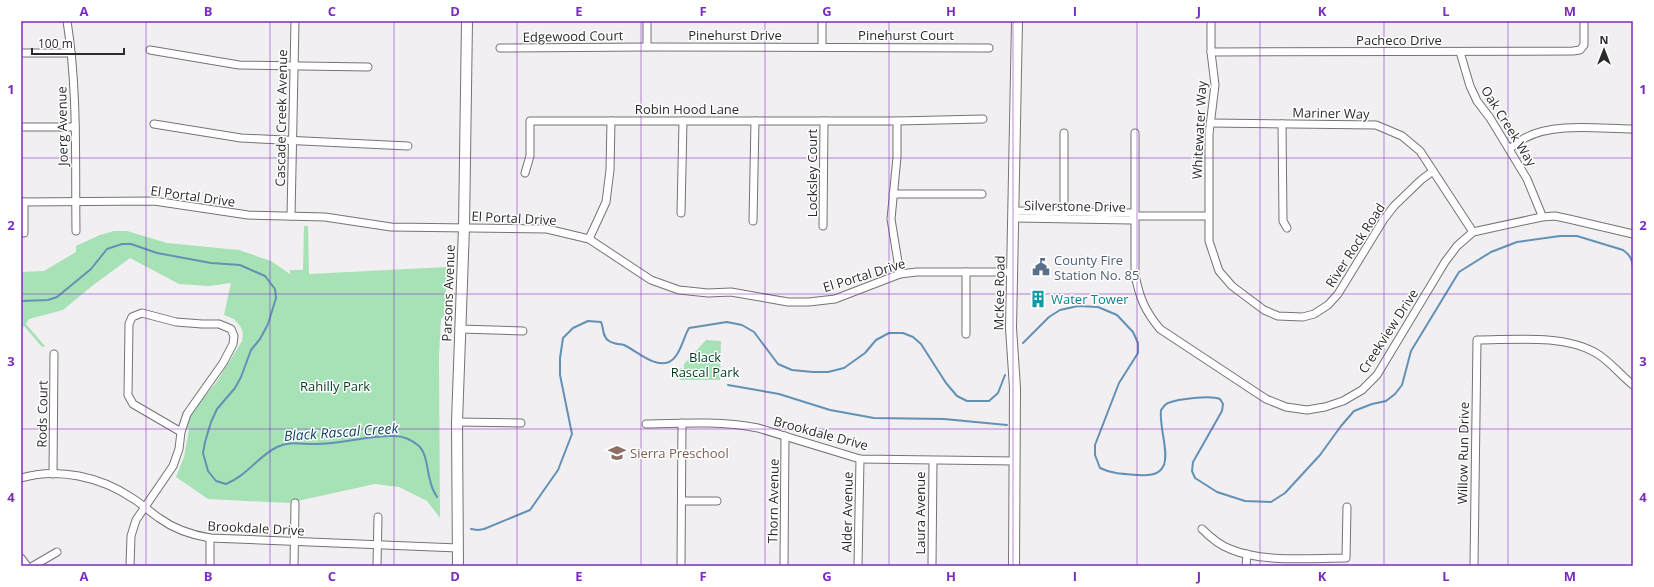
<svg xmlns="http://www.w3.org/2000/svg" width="1654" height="587" font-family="'Open Sans',sans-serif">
	<rect width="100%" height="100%" fill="#f1eff2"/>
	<!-- green -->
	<g fill="#a6e2b6">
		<path d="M304 226H308L309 274 447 267 445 315 441 319 439 356 440 518 427 501 399 487 375 484 288 503 208 499 176 477 184 457 189 429 187 427 191 414 198 404 216 383 242 341 243 332 240 326 234 319 224 315 231 283 209 286 179 284 130 258 92 286 63 310 29 319 26 324 45 346 42 347 24 326 21 330V272L44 271 76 252V246L100 235 114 231H127L167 243 239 250 271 261 290 274V270H303Z"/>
		<path d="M706 340 721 341 720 380H680V368H684V364Z"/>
	</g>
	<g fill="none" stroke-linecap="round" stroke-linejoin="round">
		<!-- stream -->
		<g stroke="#6391b5" stroke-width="2">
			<path d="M1633 279V281"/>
			<path d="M21 301 48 300 57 297 91 269 107 249 122 244H131L157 253 211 263 240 265 265 276 275 289 276 298 268 324 260 339 251 350 241 377 235 388 217 409 211 422 205 442 203 453 208 471 216 481 226 484C248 475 257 457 277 447 288 441 301 444 313 444 340 445 367 435 394 436 403 436 412 440 419 446 427 454 427 470 430 480 431 486 434 492 437 497"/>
			<path d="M1023 343 1049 317 1060 310 1078 306 1098 307 1117 315 1133 332 1138 343V353L1119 383 1095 445V455L1100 468C1112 474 1125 474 1139 475 1183 479 1158 436 1161 410 1163 408 1165 404 1168 403 1178 399 1210 395 1220 399L1223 404 1222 411 1193 462 1192 471 1195 478 1217 492 1245 501 1271 502 1285 493 1320 455 1341 426 1354 411 1372 404 1386 401 1395 394 1402 385 1411 351 1459 272 1491 252 1517 242 1560 236H1577L1623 250C1630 255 1632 259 1633 267"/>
			<path d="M728 385 779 394 830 410 874 418 944 419 1007 425"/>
			<path d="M471 529 478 530 484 529 530 510 558 470 572 434 560 375V358L563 338 573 328 588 321 601 322C604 328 602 337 609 341 613 344 619 344 624 345 637 351 654 368 669 362 680 357 683 338 689 328L727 322 742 325 754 332 778 364 792 370 813 372H828L844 368 865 353 876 340 889 333H903L913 337 921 344 946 383 957 396 967 401H989L998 393 1005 375"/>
		</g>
		<!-- street casing -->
		<g stroke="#757375" stroke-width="9">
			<g id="street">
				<path d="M67 21C78 90 75 161 76 231"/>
				<path d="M647 21V47"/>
				<path d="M1211 21V52L1215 85 1209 134V241L1219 271 1232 286 1264 310 1278 316 1303 317 1314 314 1328 305 1338 294 1384 219 1394 206 1421 180 1433 171"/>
				<path d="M822 47V21"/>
				<path d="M500 48 647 47 989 48"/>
				<path d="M150 50 239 65 368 67"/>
				<path d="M1211 52 1573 51 1580 50 1584 45V21"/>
				<path d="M1460 52 1470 86 1477 101 1490 118 1527 179 1541 213"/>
				<path d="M21 53H71"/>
				<path d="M897 121V157L891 219 900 274"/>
				<path d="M1210 123 1376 125 1402 136 1420 151 1473 232"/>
				<path d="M154 124 241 138 408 146"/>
				<path d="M1282 124 1283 221 1287 228"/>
				<path d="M21 127H75"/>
				<path d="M1135 133V274C1139 297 1145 311 1160 329L1266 399 1286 407 1307 410 1325 407 1343 401 1362 390 1377 375 1445 262 1457 246 1473 232 1542 217 1555 216 1569 219 1633 234"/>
				<path d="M1509 149C1514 146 1519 141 1525 138 1554 122 1600 129 1633 129"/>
				<path d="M525 173 530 156V121H897L983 119"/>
				<path d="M893 194H982"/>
				<path d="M21 202 154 201 248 215 325 217 391 227 547 229 589 239 651 280 679 290 708 293 731 292 788 302H809L835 299 900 274 917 272H1012"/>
				<path d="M24 202V233"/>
				<path d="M1013 211 1132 213 1136 216H1208"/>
				<path d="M681 213 683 121"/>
				<path d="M1064 215V133"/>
				<path d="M291 216 295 21"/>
				<path d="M1013 218 1131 220 1136 216"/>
				<path d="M753 221 755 121"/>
				<path d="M823 226 824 121"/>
				<path d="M589 239 606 202 610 170 611 121"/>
				<path d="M459 329 523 331"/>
				<path d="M966 334V272"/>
				<path d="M457 422 521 423"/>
				<path d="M646 424C684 423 721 421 758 428L860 459 1015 461"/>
				<path d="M53 474 54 354"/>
				<path d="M21 478C58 467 101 477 132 498 142 504 150 512 159 518 174 529 192 535 210 538L458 548"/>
				<path d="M683 501H717"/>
				<path d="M1202 529C1210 537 1219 545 1230 549 1263 563 1310 558 1346 558L1347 507"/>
				<path d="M21 558 27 566"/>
				<path d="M33 566 57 552"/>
				<path d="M130 566 131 536 136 520 173 466 179 449 181 432 187 414 223 363 233 344 234 336 231 329 219 324H202L176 322 142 313 132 317 129 324 128 395 133 404 181 432"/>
				<path d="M210 566V538"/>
				<path d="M294 566 295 503"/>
				<path d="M377 566 378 517"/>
				<path d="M681 566 682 423"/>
				<path d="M784 566 785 436"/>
				<path d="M858 566 860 459"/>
				<path d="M932 566 933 461"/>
				<path d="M1246 566 1247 554"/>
				<path d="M1474 566 1477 340C1513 340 1564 334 1596 353 1610 361 1620 375 1633 385"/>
			</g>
		</g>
		<!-- secondary casing -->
		<g stroke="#757375" stroke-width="12">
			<g id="secondary">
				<path d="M458 566 457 422 464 227 467 21"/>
				<path d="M1014 566 1015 388 1011 328 1017 21"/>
			</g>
		</g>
		<!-- street -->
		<use href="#street" stroke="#fff" stroke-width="7"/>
		<!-- secondary -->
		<use href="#secondary" stroke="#fff" stroke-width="10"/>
	</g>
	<!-- grid -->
	<path fill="none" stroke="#7b2cbf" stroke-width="1" stroke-opacity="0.55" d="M146 21V566M270 21V566M394 21V566M517 21V566M641 21V566M765 21V566M889 21V566M1013 21V566M1137 21V566M1260 21V566M1384 21V566M1508 21V566M21 158H1633M21 294H1633M21 429H1633"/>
	<!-- icons -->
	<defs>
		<g id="civic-bare" transform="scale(1.38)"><path d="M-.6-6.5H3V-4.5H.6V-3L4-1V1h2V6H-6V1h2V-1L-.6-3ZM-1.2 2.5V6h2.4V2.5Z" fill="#5c6f8a" stroke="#fff" stroke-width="2.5" paint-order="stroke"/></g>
		<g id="building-bare" transform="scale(1.38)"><path d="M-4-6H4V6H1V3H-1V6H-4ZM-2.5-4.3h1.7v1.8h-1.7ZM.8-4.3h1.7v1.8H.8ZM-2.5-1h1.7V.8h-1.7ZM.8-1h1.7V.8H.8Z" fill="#0f9aa8" stroke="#fff" stroke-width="2.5" paint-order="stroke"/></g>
		<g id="school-bare" transform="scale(1.38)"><path d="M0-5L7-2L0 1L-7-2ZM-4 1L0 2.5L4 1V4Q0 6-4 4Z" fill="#8d6e63" stroke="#fff" stroke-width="2.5" paint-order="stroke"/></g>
	</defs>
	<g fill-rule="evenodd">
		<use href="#civic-bare" x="1041" y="267"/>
		<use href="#building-bare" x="1038" y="299"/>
		<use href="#school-bare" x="617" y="453"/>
	</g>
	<g text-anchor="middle" stroke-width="3" stroke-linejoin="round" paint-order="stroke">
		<!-- street labels -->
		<g font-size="13" fill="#2b2b2c" stroke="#fff">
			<text x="735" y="40">Pinehurst Drive</text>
			<text x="906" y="40">Pinehurst Court</text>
			<text transform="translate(573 36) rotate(-1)" y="5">Edgewood Court</text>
			<text x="1399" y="45">Pacheco Drive</text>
			<text x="687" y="114">Robin Hood Lane</text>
			<text transform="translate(1331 113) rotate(1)" y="5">Mariner Way</text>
			<text transform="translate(281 118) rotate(-89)" y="5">Cascade Creek Avenue</text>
			<text transform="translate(62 126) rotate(-91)" y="5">Joerg Avenue</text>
			<text transform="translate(1509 126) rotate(58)" y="5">Oak Creek Way</text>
			<text transform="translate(1199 130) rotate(-87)" y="5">Whitewater Way</text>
			<text transform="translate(812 173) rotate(-90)" y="5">Locksley Court</text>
			<text transform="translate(193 196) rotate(8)" y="5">El Portal Drive</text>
			<text transform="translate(1075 206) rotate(1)" y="5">Silverstone Drive</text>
			<text transform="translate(514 218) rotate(3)" y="5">El Portal Drive</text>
			<text transform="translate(1355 245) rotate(-57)" y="5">River Rock Road</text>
			<text transform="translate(864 275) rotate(-17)" y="5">El Portal Drive</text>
			<text transform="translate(448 293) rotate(-88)" y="5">Parsons Avenue</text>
			<text transform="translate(999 293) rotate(-89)" y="5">McKee Road</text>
			<text transform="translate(1388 331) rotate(-57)" y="5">Creekview Drive</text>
			<text transform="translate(42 414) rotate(-89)" y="5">Rods Court</text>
			<text transform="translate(821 433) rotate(15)" y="5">Brookdale Drive</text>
			<text transform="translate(1463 453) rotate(-89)" y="5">Willow Run Drive</text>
			<text transform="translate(773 501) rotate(-89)" y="5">Thorn Avenue</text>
			<text transform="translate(847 512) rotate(-89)" y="5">Alder Avenue</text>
			<text transform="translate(920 513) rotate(-90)" y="5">Laura Avenue</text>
			<text transform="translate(256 528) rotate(3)" y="5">Brookdale Drive</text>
		</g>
		<!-- service labels -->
		<g font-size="13" fill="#4e5e75" stroke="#fff" text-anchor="start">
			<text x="1054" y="265">County Fire<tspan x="1054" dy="15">Station No. 85</tspan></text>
		</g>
		<!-- culture labels -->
		<g font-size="13" fill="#0d838f" stroke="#fff" text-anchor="start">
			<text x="1051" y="304">Water Tower</text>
		</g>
		<!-- park labels -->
		<g font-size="13" fill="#023b1c" stroke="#fff">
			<text x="705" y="362">Black<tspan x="705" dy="15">Rascal Park</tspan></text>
			<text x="335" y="391">Rahilly Park</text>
		</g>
		<!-- education labels -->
		<g font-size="13" fill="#785e54" stroke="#fff" text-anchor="start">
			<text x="630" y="458">Sierra Preschool</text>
		</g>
		<!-- water labels -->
		<g font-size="14" font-style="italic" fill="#0f4264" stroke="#fff">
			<text transform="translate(341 432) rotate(-4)" y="5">Black Rascal Creek</text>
		</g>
	</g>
	<!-- border -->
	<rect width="1654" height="587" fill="none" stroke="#ffffff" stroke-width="44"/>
	<!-- north arrow -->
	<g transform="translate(1604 50)" stroke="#ffffff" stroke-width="3" paint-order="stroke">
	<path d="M0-3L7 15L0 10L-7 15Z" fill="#2b2b2c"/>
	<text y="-6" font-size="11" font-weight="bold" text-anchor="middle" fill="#2b2b2c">N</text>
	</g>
	<!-- scale -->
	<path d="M32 48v6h92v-6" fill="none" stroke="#2b2b2c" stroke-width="2"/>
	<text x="38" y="48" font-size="12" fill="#2b2b2c" stroke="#ffffff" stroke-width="3" paint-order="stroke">100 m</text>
	<rect x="22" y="22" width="1610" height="543" fill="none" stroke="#7b2cbf" stroke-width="1.5"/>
	<g font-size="13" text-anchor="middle" font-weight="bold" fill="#7b2cbf">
		<text x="84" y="16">A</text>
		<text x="208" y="16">B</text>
		<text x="332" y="16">C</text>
		<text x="455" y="16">D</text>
		<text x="579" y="16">E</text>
		<text x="703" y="16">F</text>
		<text x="827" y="16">G</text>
		<text x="951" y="16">H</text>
		<text x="1075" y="16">I</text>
		<text x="1199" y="16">J</text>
		<text x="1322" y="16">K</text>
		<text x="1446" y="16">L</text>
		<text x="1570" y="16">M</text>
		<text x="11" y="94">1</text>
		<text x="1643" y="94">1</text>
		<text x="11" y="230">2</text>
		<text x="1643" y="230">2</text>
		<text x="11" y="366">3</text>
		<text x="1643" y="366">3</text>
		<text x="11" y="502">4</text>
		<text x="1643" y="502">4</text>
		<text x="84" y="581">A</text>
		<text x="208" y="581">B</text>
		<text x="332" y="581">C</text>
		<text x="455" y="581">D</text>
		<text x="579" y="581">E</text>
		<text x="703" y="581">F</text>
		<text x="827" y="581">G</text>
		<text x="951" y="581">H</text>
		<text x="1075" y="581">I</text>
		<text x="1199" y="581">J</text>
		<text x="1322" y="581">K</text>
		<text x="1446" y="581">L</text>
		<text x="1570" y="581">M</text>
	</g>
</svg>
